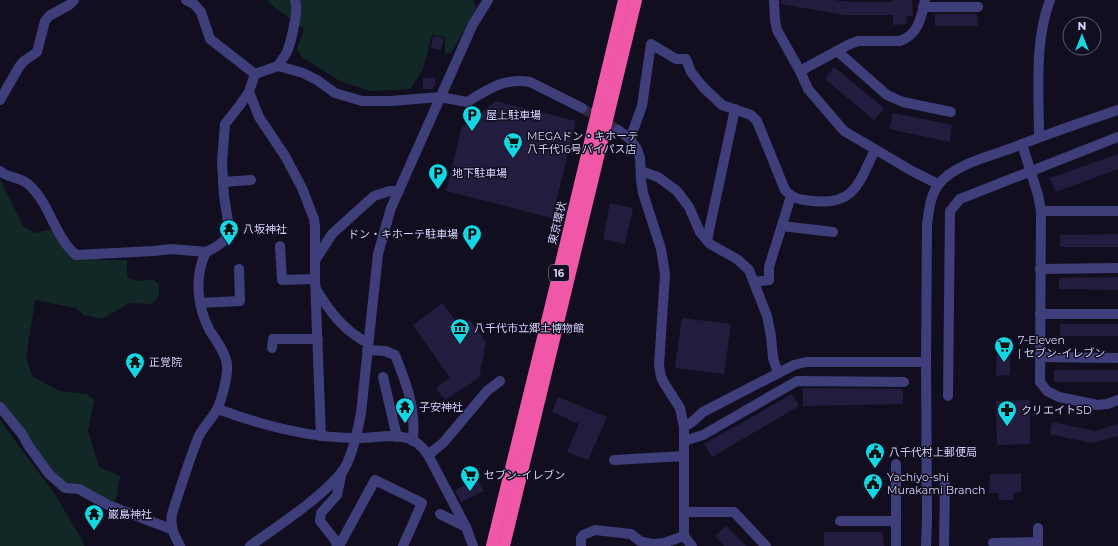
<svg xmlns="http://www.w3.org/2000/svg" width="1118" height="546" font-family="Montserrat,'Noto Sans JP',sans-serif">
	<rect width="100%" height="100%" fill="#110f1f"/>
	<!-- green -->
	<g fill="#122827">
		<path d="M268 0H473L476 8 452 52 445 54V37L432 35 423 69 410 89 370 91 340 81 302 57 297 49 304 29 269 3Z"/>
		<path d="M0 179 23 226 35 233C60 227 64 229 75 251L101 260H127V278L140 281 153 279 159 284V296L152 304 129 303 102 319 84 315 76 308 35 300 26 357 32 376 59 391 87 394 94 400 88 431 99 467 120 476 116 499 113 502 65 485 52 473 0 404Z"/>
		<path d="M0 420 56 496 82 540 84 546H0Z"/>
	</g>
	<!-- building -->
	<g fill="#221c3e">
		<path d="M781 0H834L849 2H892V0H912L913 16H906L907 24 893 25V15H844L781 4Z"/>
		<path d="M935 14H977L978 26H935Z"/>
		<path d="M433 36 444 38 441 50 431 48Z"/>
		<path d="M834 67 884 108 874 120 825 79Z"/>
		<path d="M423 78H435V86H433V89H423Z"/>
		<path d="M496 101 576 121 552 218 446 191 462 127Z"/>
		<path d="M893 113 952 125 950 142 889 129Z"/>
		<path d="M1118 154V169L1056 192 1050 178Z"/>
		<path d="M610 203 633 208 625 244 603 239Z"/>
		<path d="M1118 234V247H1060V235Z"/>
		<path d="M1118 277V290L1059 289V278Z"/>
		<path d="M442 303 461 327 470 320 486 342 479 378 445 400 436 388 450 378 413 325Z"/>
		<path d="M682 318 731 324 724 374 675 368Z"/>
		<rect x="1060" y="324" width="58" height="12"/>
		<path d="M997 348 1010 349V375L996 376Z"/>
		<rect x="1054" y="370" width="64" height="12"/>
		<path d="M803 388 903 389V404L803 406Z"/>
		<path d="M792 394 799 406 712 457 704 444Z"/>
		<path d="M558 397 607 417 588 460 567 452 579 424 552 412Z"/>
		<path d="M1030 400V444L997 445 996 401Z"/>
		<path d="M1052 422 1095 431 1118 424V436L1092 443 1050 434Z"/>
		<path d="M990 474H1021V492L1013 493V500H999V493H989Z"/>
		<path d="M476 480 480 483 484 491 461 502 455 490Z"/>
		<path d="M726 526 746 546H724L715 536Z"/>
		<path d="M824 532H882L884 546H824Z"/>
	</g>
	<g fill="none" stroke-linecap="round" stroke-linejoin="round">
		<!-- minor-tunnel -->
		<path stroke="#2e2c40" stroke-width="10" stroke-dasharray="10 5" stroke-linecap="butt" d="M582 108 618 130"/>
		<!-- minor -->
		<g stroke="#3e3e7a" stroke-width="10">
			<path d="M186 0 194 4 201 12 210 39 255 74"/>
			<path d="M774 0 775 20 777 30 800 71 808 89 844 131 912 171 938 184"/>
			<path d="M923 7H978"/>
			<path d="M837 51 887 95 903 102 951 112"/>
			<path d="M278 66C281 61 284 57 287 52 291 42 299 10 295 0"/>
			<path d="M800 71 850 44 858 41H900C919 34 921 18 925 0"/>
			<path d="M255 74 249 92 259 117 285 156 302 188 314 219 315 227V279L321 436"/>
			<path d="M255 74 278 66 303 73 317 80 335 93 362 101H391L440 97 467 102C487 90 505 77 530 82L582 108"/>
			<path d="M0 100 19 67 24 61 37 52 45 21 49 16 69 5 74 0"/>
			<path d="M618 130 630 139 637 149 640 158 641 180 643 193 661 249 665 274 659 365 661 377 664 383 680 408 684 427V536L692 546"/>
			<path d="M1039 137C1039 93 1034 42 1050 0"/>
			<path d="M630 139 642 106 651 44 676 59H686L691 72 703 87 722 105 751 115 757 121 785 190C793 199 801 200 813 201 855 206 859 182 875 150"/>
			<path d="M1022 144 1038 195 1041 211 1040 382 1047 391 1059 397 1097 405 1107 404 1118 400"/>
			<path d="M0 171C7 178 20 177 28 184 50 203 54 236 76 255L154 251 171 249 206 252"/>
			<path d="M641 171 658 177 677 191 689 207 700 232 710 244 737 259 749 270 767 316 771 336 773 358 778 373"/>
			<path d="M223 182 251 180"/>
			<path d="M1041 211H1118"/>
			<path d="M782 226 833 232"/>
			<path d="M707 240 735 109"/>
			<path d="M280 246 282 280 315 279"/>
			<path d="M316 259 332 234 374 196 390 191H399"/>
			<path d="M1040 269 1118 268"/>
			<path d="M754 282 769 280V267L791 196"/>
			<path d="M316 289C330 312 344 331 368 343"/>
			<path d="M200 303 240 301 239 269"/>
			<path d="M1040 314H1118"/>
			<path d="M272 348 273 339H318"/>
			<path d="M367 350 385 351 395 355C407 385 416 408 413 441"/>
			<path d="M1040 357 1118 358"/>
			<path d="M383 377 397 437"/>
			<path d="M948 396 950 211 960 199 1118 137"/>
			<path d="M0 407 22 434 28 445 49 474 65 488 79 489 108 505 171 529"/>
			<path d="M218 409C261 425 309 438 355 438 372 439 391 433 407 438 417 441 423 447 428 455L466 527 473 546"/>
			<path d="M684 427 692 422 703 412 794 365 806 362H926"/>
			<path d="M684 441 703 435 797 381 904 382"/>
			<path d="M428 455 443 443 487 391 500 381"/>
			<path d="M614 460 684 456"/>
			<path d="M896 464V546"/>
			<path d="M684 512H734L766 546"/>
			<path d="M440 514 466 527"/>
			<path d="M840 521H896"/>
			<path d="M1038 528V546"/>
			<path d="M993 543 1038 542"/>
			<path d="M180 546C174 535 170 527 172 514 180 489 188 463 198 438 202 428 211 420 216 411 221 403 228 376 227 366 227 355 216 340 210 331 197 307 194 276 206 252 216 248 223 243 230 234L224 196 222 162 225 124 240 105 249 92"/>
			<path d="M250 546C279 525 320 499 342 472 352 459 358 429 361 413L378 254 387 222 391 208 473 24 488 0"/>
			<path d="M337 546 335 540 320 521 321 513 337 495 342 471"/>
			<path d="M339 546 375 480 422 503 403 546"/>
			<path d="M581 546V538L583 535 595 530 631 534 640 541 653 544 664 543 684 536"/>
			<path d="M926 546 927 520 926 362 927 224C929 211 930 195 939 184 953 165 988 157 1009 149 1045 135 1082 122 1118 110"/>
			<path d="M944 546 945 484"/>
		</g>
		<!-- highway -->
		<g stroke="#f057a6" stroke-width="12">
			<path d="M492 546 553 297 624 0"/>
			<path d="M504 546 636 0"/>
		</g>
	</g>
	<!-- icons -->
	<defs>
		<g id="parking-pin" transform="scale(1)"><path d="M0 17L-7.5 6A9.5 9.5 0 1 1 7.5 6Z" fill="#15d6e3" stroke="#110f1f"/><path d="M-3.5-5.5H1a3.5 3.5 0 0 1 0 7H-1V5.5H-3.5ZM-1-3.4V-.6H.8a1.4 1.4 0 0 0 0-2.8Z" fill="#111"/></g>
		<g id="supermarket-pin" transform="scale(1)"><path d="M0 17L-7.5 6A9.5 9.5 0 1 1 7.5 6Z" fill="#15d6e3" stroke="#110f1f"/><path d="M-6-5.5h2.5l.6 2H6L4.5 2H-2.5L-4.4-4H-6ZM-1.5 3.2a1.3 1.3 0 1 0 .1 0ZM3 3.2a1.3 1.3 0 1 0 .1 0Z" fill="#111"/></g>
		<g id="temple-pin" transform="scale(1)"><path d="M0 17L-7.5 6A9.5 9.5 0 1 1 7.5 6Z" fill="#15d6e3" stroke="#110f1f"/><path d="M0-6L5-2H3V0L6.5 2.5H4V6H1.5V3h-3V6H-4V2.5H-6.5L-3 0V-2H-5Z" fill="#111"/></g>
		<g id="museum-pin" transform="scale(1)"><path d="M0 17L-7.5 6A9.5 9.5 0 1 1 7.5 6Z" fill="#15d6e3" stroke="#110f1f"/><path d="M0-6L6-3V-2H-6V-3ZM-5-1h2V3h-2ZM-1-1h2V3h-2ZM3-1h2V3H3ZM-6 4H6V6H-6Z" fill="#111"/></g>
		<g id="pharmacy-pin" transform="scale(1)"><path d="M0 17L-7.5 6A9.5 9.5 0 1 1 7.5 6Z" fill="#15d6e3" stroke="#110f1f"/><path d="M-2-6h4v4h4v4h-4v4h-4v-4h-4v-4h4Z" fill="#111"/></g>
		<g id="civic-pin" transform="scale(1)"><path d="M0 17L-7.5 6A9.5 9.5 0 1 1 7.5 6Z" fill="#15d6e3" stroke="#110f1f"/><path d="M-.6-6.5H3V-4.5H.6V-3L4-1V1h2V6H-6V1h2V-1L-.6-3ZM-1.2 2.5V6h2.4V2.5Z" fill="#111"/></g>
	</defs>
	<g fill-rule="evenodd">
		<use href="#parking-pin" x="472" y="115"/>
		<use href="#supermarket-pin" x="513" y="142"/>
		<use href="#parking-pin" x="438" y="173"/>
		<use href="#temple-pin" x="229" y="229"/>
		<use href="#parking-pin" x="472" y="234"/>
		<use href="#museum-pin" x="460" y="328"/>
		<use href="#supermarket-pin" x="1004" y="346"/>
		<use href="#temple-pin" x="135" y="362"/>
		<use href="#temple-pin" x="405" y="407"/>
		<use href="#pharmacy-pin" x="1007" y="410"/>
		<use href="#civic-pin" x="875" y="452"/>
		<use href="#supermarket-pin" x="470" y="475"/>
		<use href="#civic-pin" x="873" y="483"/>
		<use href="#temple-pin" x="94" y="514"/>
	</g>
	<g text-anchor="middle" stroke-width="3" stroke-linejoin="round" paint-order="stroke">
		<!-- shield labels -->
		<rect fill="#110f1f" stroke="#9a97b9" stroke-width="1" x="549" y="265" width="20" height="16" rx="3"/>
		<g font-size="10" font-weight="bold" fill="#d4d1fb">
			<text x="559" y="277">16</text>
		</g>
		<!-- poi labels -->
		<g font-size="11" fill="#d4d1fb" stroke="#110f1f" text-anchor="start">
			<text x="486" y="119">屋上駐車場</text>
			<text x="527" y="140">MEGAドン・キホーテ<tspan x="527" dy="13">八千代16号バイパス店</tspan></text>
			<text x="452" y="177">地下駐車場</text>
			<text x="243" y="233">八坂神社</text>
			<text x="458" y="238" text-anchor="end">ドン・キホーテ駐車場</text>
			<text x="474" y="332">八千代市立郷土博物館</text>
			<text x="1018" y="344">7-Eleven<tspan x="1018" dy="13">| セブン-イレブン</tspan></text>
			<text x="149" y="366">正覚院</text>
			<text x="419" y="411">子安神社</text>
			<text x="1021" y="414">クリエイトSD</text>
			<text x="889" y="456">八千代村上郵便局</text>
			<text x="484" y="479">セブン-イレブン</text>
			<text x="887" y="481">Yachiyo-shi<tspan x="887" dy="13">Murakami Branch</tspan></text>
			<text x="108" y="518">巌島神社</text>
		</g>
		<!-- street labels -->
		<g font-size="11" fill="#d4d1fb" stroke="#110f1f">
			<text transform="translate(557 223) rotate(-76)" y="4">東京環状</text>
		</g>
	</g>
	<!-- north arrow -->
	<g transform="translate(1082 36)"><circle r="19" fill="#110f1f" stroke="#5f5d77"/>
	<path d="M0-3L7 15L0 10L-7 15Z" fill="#15d6e3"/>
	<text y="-6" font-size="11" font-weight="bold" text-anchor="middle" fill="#d4d1fb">N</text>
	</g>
</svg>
